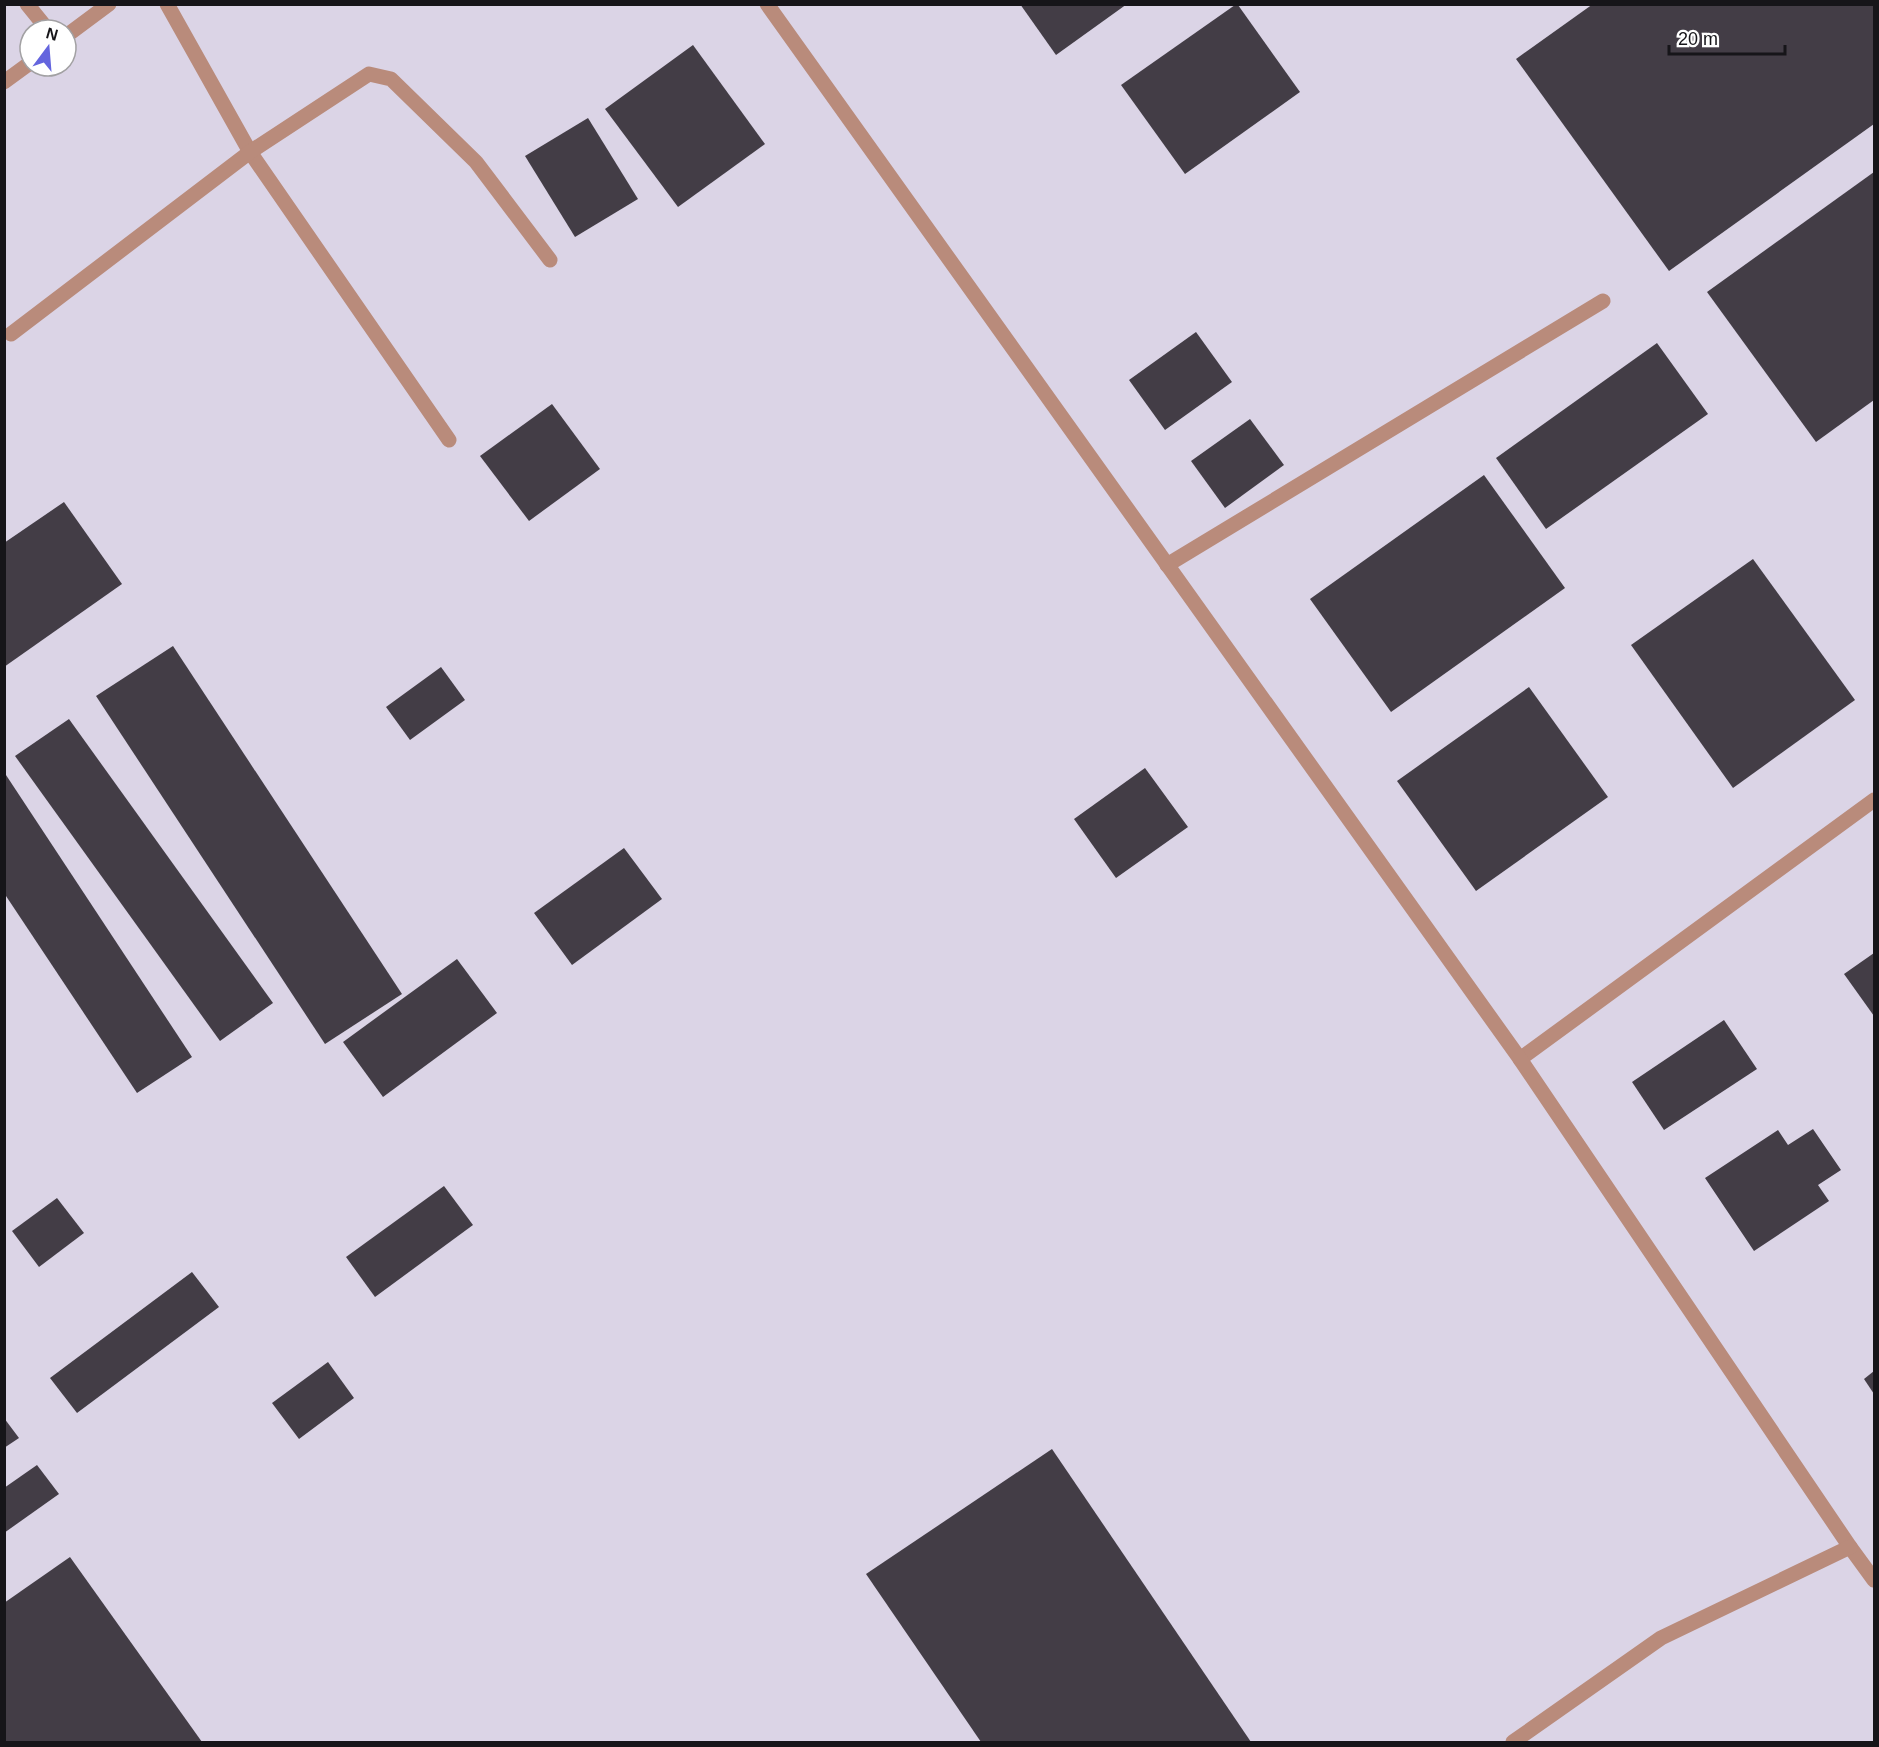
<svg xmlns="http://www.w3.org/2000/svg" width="1879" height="1747" font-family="Arial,sans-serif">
	<rect width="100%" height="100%" fill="#e5e1ed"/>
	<!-- built -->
	<path fill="#dbd4e6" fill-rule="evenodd" d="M5 5H1874V1742H5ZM30 30H66V66H30Z"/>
	<!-- building -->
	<g fill="#433d46">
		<path d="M1020 4H1127L1056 55Z"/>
		<path d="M1593 4H1874V124L1669 271 1516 59Z"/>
		<path d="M1235 5H1238L1300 92 1185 174 1121 85Z"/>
		<path d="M693 45 765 144 678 207 605 109Z"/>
		<path d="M588 118 638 199 575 237 525 156Z"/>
		<path d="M1874 172V400L1816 442 1707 292Z"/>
		<path d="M1196 332 1232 382 1165 430 1129 380Z"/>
		<path d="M1657 343 1708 414 1546 529 1496 458Z"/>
		<path d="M552 404 600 469 529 521 480 456Z"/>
		<path d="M1250 419 1284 465 1225 508 1191 461Z"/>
		<path d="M1484 475 1565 588 1391 712 1310 599Z"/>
		<path d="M64 502 122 584 4 667V543Z"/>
		<path d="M1753 559 1855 700 1733 788 1631 645Z"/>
		<path d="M173 646 402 994 325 1044 96 696Z"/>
		<path d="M441 667 465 700 410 740 386 707Z"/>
		<path d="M1529 687 1608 797 1476 891 1397 781Z"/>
		<path d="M69 719 273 1003 220 1041 15 756Z"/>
		<path d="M1145 768 1188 827 1116 878 1074 819Z"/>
		<path d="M4 772 192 1057 137 1093 4 893Z"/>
		<path d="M624 848 662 899 572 965 534 913Z"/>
		<path d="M1874 953V1016L1844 974Z"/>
		<path d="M457 959 497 1013 383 1097 343 1042Z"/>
		<path d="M1724 1020 1757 1069 1664 1130 1632 1082Z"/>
		<path d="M1813 1129 1841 1170 1818 1185 1829 1201 1754 1251 1705 1178 1778 1130 1788 1145Z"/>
		<path d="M444 1186 473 1225 375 1297 346 1257Z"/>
		<path d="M57 1198 84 1233 39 1267 12 1231Z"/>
		<path d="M192 1272 219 1307 77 1413 50 1378Z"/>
		<path d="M328 1362 354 1398 299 1439 272 1403Z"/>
		<path d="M1874 1371V1394L1864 1379Z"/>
		<path d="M4 1418 19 1438 4 1448Z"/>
		<path d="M1052 1449 1251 1742H981L866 1574Z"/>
		<path d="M37 1465 59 1494 4 1533V1488Z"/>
		<path d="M70 1557 202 1742H4V1603Z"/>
	</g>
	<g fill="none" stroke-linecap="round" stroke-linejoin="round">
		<!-- lane -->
		<g stroke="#b98b7b" stroke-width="15">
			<path d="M27 4 48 30"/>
			<path d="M167 4 250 152 449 440"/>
			<path d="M11 334 250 152 369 74 391 79 476 162 550 260"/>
			<path d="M1167 565 1603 301"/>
			<path d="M1520 1059 1874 800"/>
		</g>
		<!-- street -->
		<g stroke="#b98b7b" stroke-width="15">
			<path d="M767 4 1520 1059 1850 1547 1874 1580"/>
			<path d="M66 36 109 4"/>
			<path d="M4 82 30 63"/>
			<path d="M1513 1742 1661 1638 1850 1547"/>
		</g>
	</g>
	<!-- border -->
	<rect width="1879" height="1747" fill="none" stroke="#161519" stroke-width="12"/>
	<!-- north arrow -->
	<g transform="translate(48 48) rotate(16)"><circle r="28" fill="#ffffff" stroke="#a2a1a3" stroke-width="1.5"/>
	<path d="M0-4.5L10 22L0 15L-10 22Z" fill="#6465de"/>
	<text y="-9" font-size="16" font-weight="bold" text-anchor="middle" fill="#161519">N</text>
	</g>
	<!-- scale -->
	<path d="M1669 45v9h116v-9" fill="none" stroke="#161519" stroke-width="3"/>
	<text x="1678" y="45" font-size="18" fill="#161519" stroke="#ffffff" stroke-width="4.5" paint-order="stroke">20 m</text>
</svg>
